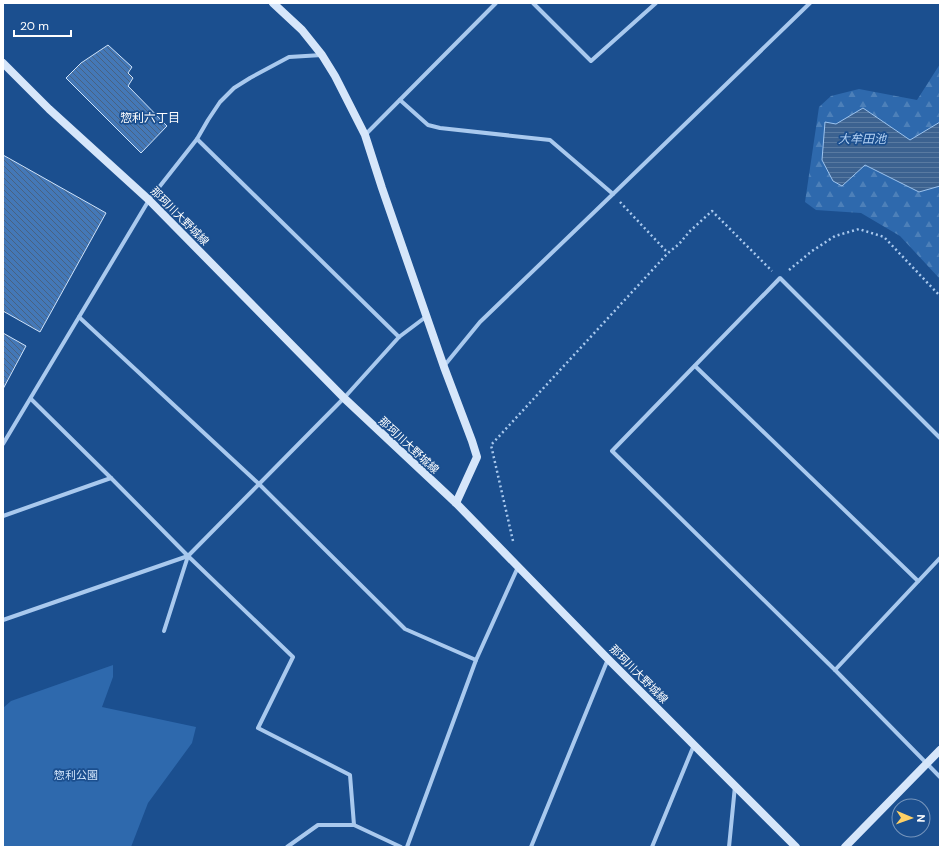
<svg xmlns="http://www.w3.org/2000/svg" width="943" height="850" font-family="'DM Sans','Noto Sans JP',sans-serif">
	<defs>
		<pattern id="forest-firs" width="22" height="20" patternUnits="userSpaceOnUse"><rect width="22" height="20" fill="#2e69ad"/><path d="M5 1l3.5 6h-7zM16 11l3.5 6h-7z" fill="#4d80b9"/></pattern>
		<pattern id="water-rules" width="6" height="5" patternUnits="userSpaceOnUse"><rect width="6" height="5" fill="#3c6290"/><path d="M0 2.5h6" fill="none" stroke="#597aa1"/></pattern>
		<pattern id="building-back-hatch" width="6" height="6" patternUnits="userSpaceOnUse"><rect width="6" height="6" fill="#4478b7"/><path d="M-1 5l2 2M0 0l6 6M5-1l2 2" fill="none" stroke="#486282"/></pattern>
	</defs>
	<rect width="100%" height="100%" fill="#1b4f8f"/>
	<!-- forest -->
	<path fill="url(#forest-firs)" d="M940 64V122L910 140 863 108 836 124 865 165 919 192 940 186V279L900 236 861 213 816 210 805 202 819 107 831 96 859 89 917 100Z"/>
	<!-- green -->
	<path fill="#2e69ad" d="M113 665V677L102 707 196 727 192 743 148 803 131 847H3V708L11 701Z"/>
	<!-- water -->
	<path fill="url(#water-rules)" stroke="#9cc4f0" d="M863 108 910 140 940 122V186L919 192 865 165 842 186 833 181 822 160 825 122 836 124Z"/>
	<!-- building -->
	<g fill="url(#building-back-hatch)" stroke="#cfe3fa">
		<path d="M108 45 132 67 128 73 133 78 128 86 167 126 141 153 66 78 81 63Z"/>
		<path d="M3 155 106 213 40 332 3 311Z"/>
		<path d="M3 333 26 346 3 389Z"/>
	</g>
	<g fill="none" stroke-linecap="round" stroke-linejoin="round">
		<!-- path -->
		<g stroke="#a9c9ee" stroke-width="2.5" stroke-dasharray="2 3" stroke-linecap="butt">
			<path d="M620 202 668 253"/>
			<path d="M789 270 812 251 835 236 859 229 884 237 940 296"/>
			<path d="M513 541 491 445 668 253 679 244 690 231 712 211 772 271"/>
		</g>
		<!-- street -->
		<g stroke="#a9c9ee" stroke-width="4">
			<path d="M533 3 591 61 656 3"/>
			<path d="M400 100 428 125 440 128 550 140 613 194"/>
			<path d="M365 135 496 3"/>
			<path d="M197 139 399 337"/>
			<path d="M79 317 259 484 405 629 476 660"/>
			<path d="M444 366 480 322 613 194 810 3"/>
			<path d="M695 366 918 581"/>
			<path d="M31 399 111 478 188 556 293 657 258 728 350 775 354 825"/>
			<path d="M940 438 780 278 612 451 835 670 940 777"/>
			<path d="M3 444 149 200 197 139 208 120 220 102 234 88 250 78 289 57 322 55"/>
			<path d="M3 516 111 478"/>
			<path d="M3 620 188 556 344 398 399 337 427 316"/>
			<path d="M164 631 188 556"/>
			<path d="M835 670 940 558"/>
			<path d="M287 847 318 825H354L401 847"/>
			<path d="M407 847 476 660 518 567"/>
			<path d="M531 847 608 659"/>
			<path d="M652 847 694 745"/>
			<path d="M729 847 735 786"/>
		</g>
		<!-- secondary -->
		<g stroke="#d6e6fa" stroke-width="8">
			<path d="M273 3 302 30 322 55 335 76 365 135 382 188 444 367 472 441 477 457 456 503"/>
			<path d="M3 63 49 109 149 200 344 398 456 503 608 659 796 847"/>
			<path d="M845 847 940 750"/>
		</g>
	</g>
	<g text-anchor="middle" stroke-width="3.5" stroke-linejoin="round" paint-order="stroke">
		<!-- street labels -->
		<g font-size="11" fill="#fff" stroke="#1b4f8f">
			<text transform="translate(180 216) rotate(45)" y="4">那珂川大野城線</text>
			<text transform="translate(409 445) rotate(43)" y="4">那珂川大野城線</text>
			<text transform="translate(639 674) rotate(45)" y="4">那珂川大野城線</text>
		</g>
		<!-- park labels -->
		<g font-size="11" fill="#cfe3fa" stroke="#1b4f8f">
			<text x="76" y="779">惣利公園</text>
		</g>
		<!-- neighbourhood labels -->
		<g font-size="12" fill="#fff" stroke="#1b4f8f">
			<text x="150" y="122">惣利六丁目</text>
		</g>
		<!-- water labels -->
		<g font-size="12" font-style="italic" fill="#b5d3f5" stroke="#1b4f8f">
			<text x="862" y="143">大牟田池</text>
		</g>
	</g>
	<!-- border -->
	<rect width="943" height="850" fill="none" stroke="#ffffff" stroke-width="8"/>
	<!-- north arrow -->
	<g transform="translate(911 818) rotate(92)"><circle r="19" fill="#1b4f8f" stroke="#7695bc"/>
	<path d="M0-3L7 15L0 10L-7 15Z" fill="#ffd166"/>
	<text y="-6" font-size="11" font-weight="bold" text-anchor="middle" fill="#ffffff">N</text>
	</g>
	<!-- scale -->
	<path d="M14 30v6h57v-6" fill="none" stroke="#ffffff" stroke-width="2"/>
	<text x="20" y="30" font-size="12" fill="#ffffff" stroke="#1b4f8f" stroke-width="3" paint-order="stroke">20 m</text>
</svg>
